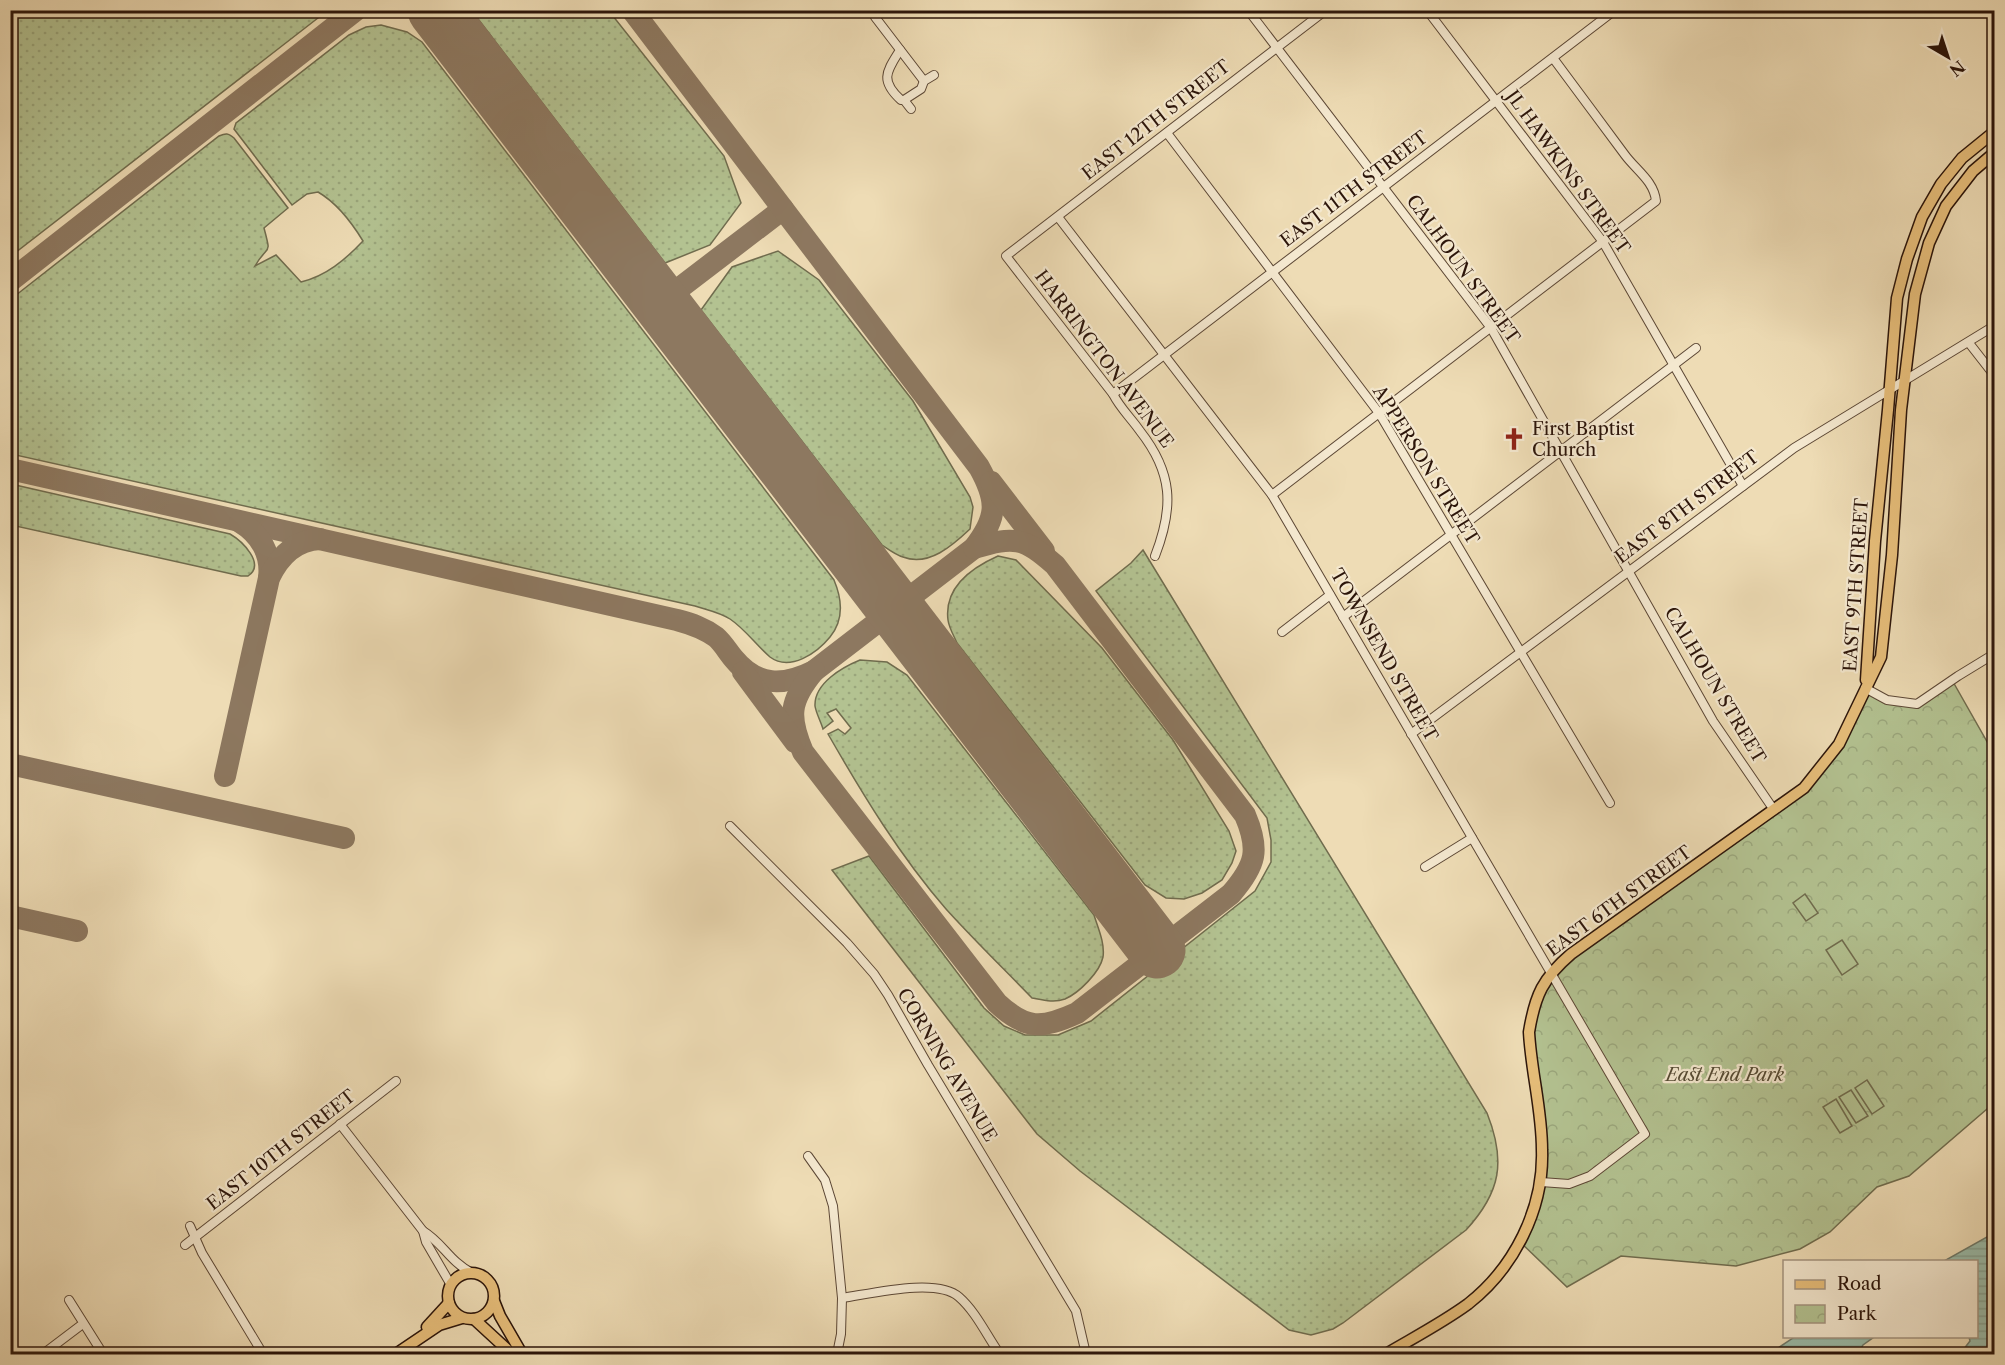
<svg xmlns="http://www.w3.org/2000/svg" width="2005" height="1365" font-family="'Libre Caslon Text',serif">
	<defs>
		<pattern id="grass-dots" width="8" height="8" patternUnits="userSpaceOnUse" patternTransform="scale(1.5)"><rect width="8" height="8" fill="#b3c291"/><path d="M2 2h.1M6 6h.1" fill="none" stroke="#9aa67c" stroke-width="1.8" stroke-linecap="round"/></pattern>
		<pattern id="park-crowns" width="20" height="18" patternUnits="userSpaceOnUse" patternTransform="scale(1.5)"><rect width="20" height="18" fill="#b3c291"/><path d="M2 6a3 3 0 1 1 6 0M12 15a3 3 0 1 1 6 0" fill="none" stroke="#9aa67c"/></pattern>
		<pattern id="water-rules" width="6" height="5" patternUnits="userSpaceOnUse" patternTransform="scale(1.5)"><rect width="6" height="5" fill="#9abcaa"/><path d="M0 2.5h6" fill="none" stroke="#85a191"/></pattern>
	</defs>
	<rect width="100%" height="100%" fill="#eedcb5"/>
	<filter id="stains"><feTurbulence type="fractalNoise" baseFrequency=".00333" numOctaves="4"/><feColorMatrix values="0 0 0 0 .2 0 0 0 0 .09 0 0 0 0 .02 0 0 0 .5 -.17"/></filter>
	<radialGradient id="worn" r=".72"><stop offset=".6" stop-color="#630" stop-opacity="0"/><stop offset="1" stop-color="#630" stop-opacity=".3"/></radialGradient>
	<!-- grass -->
	<g fill="url(#grass-dots)" stroke="#706c4e" stroke-width="1.5">
		<path d="M11 10H327V11L11 256Z"/>
		<path d="M472 11H609L724 156 741 203 710 245 665 263Z"/>
		<path d="M381 25 407 32 422 42 834 580C842 599 844 620 830 637 817 653 790 672 770 657 756 645 745 629 730 619 719 612 707 610 695 606L11 454V299L219 136C226 133 228 133 234 138L288 208 264 228C272 258 268 243 255 266L276 255 301 282C326 276 345 260 363 241 352 223 337 203 318 192L307 194 292 205 234 129 236 123 349 35 366 27Z"/>
		<path d="M778 251 819 280 913 401 970 497 973 507 970 529C953 545 929 567 903 557 896 555 888 549 882 545L701 310 732 267Z"/>
		<path d="M11 484 230 534C242 541 266 564 248 576H241L11 525Z"/>
		<path d="M1143 550 1487 1113C1506 1161 1501 1192 1466 1230L1343 1323 1333 1329 1311 1335 1289 1330 1080 1171 1037 1134 832 870 869 856 984 1008 1004 1026 1025 1035H1058L1091 1021 1255 891 1271 862V840L1267 818 1096 591 1131 563Z"/>
		<path d="M998 556 1016 560 1102 648 1173 740 1229 831 1236 851 1232 863 1222 880 1202 893 1184 899 1166 898 1145 885 957 643C954 636 949 628 948 620 944 588 971 568 998 556Z"/>
		<path d="M860 660 887 662 907 675 1094 915C1098 928 1105 943 1103 957 1100 972 1079 993 1065 999 1054 1003 1043 1000 1032 998 1004 969 974 940 946 909 900 856 863 795 828 734L838 729 845 734 851 728 836 709 827 713 833 721 823 729C821 722 816 713 815 706 814 683 843 667 860 660Z"/>
	</g>
	<!-- park -->
	<path fill="url(#park-crowns)" stroke="#706c4e" stroke-width="1.5" d="M1952 680 1994 754V1103L1909 1176 1877 1187 1830 1232 1800 1249 1736 1266 1621 1256 1567 1287 1520 1242 1541 1182 1529 1032 1551 971 1774 810 1818 770 1865 688 1887 700 1917 704Z"/>
	<!-- garden -->
	<g fill="#b3c291" stroke="#706c4e" stroke-width="1.5">
		<path d="M1805 894 1818 913 1806 921 1793 903Z"/>
		<path d="M1842 940 1858 964 1842 975 1826 950Z"/>
		<path d="M1867 1080 1884 1106 1872 1114 1855 1088Z"/>
		<path d="M1851 1090 1868 1116 1856 1123 1839 1097Z"/>
		<path d="M1836 1099 1852 1126 1840 1133 1823 1107Z"/>
	</g>
	<!-- water -->
	<g fill="url(#water-rules)" stroke="#6e796a" stroke-width="1.5">
		<path d="M1994 1233V1354H1960L1970 1341 1969 1337 1976 1336V1262L1944 1261Z"/>
		<path d="M1796 1336H1874V1337L1863 1345 1858 1354H1769Z"/>
	</g>
	<g fill="none" stroke-linecap="round" stroke-linejoin="round">
		<!-- taxiway -->
		<g stroke="#8d7860" stroke-width="22">
			<path d="M10 281 356 10"/>
			<path d="M660 303 783 209"/>
			<path d="M10 469 677 620C692 624 704 628 716 637 723 643 728 652 734 659 757 687 784 686 814 671L974 548C998 517 998 501 979 467L632 10"/>
			<path d="M991 482 1044 551"/>
			<path d="M240 522C260 534 272 554 269 578"/>
			<path d="M814 671C789 701 788 717 803 752L997 1003C1026 1030 1042 1029 1077 1013L1231 894C1256 865 1260 850 1245 815L1055 565C1023 537 1015 536 974 548"/>
			<path d="M743 672 795 742"/>
			<path d="M10 764 344 838"/>
			<path d="M225 776 269 578C279 557 295 540 320 539"/>
			<path d="M10 916 77 931"/>
		</g>
		<!-- runway -->
		<path stroke="#8d7860" stroke-width="57" d="M436 10 1157 950"/>
		<!-- minor casing -->
		<g stroke="#5c4735" stroke-width="10">
			<g id="minor">
				<path d="M882 10 875 17 924 81"/>
				<path d="M1248 10 1491 328 1713 721 1774 810"/>
				<path d="M1427 10 1603 242 1743 486"/>
				<path d="M900 50C887 71 879 80 901 100H904L911 109"/>
				<path d="M904 100 921 89 924 81 934 75"/>
				<path d="M1167 133 1379 413 1610 803"/>
				<path d="M1058 217 1272 495 1645 1134 1590 1176 1569 1184 1541 1182"/>
				<path d="M1969 343 1994 375"/>
				<path d="M1113 394 1615 10"/>
				<path d="M1272 495 1656 201C1654 181 1636 170 1625 155 1601 123 1577 90 1553 58"/>
				<path d="M1155 556C1174 507 1173 473 1140 431 1131 418 1120 408 1113 394L1006 256 1326 10"/>
				<path d="M1343 617 1696 348"/>
				<path d="M1282 632 1330 595"/>
				<path d="M1865 688 1887 700 1917 704 1958 676 1994 654"/>
				<path d="M1411 734 1794 448 1994 326"/>
				<path d="M730 826 847 943 874 974 888 995 928 1065 1076 1311 1086 1354"/>
				<path d="M1425 867 1472 838"/>
				<path d="M340 1124 423 1231 426 1242 451 1285"/>
				<path d="M808 1156 825 1180 833 1206 842 1298 841 1334 837 1354"/>
				<path d="M190 1226 202 1253 263 1354"/>
				<path d="M423 1231C443 1243 449 1261 472 1273"/>
				<path d="M185 1245 396 1081"/>
				<path d="M842 1298C870 1294 937 1277 959 1297 975 1311 985 1332 997 1350"/>
				<path d="M69 1300 103 1354"/>
				<path d="M43 1354 80 1326"/>
			</g>
		</g>
		<!-- major casing -->
		<g stroke="#2c150a" stroke-width="13">
			<g id="major">
				<path d="M1866 680 1875 541 1888 410 1897 298 1907 259 1922 217 1941 184 1962 158 1994 132"/>
				<circle cx="471" cy="1296" r="23"/>
				<path d="M494 1301 500 1316 522 1354"/>
				<path d="M474 1319 512 1354"/>
				<path d="M427 1327 449 1303"/>
				<path d="M396 1354 439 1325 462 1318"/>
				<path d="M1386 1354C1413 1338 1442 1323 1468 1304 1514 1268 1544 1209 1542 1150 1542 1110 1531 1071 1529 1032 1535 995 1543 978 1571 954L1804 788 1839 744 1881 657 1892 555 1901 410 1915 294 1929 243 1946 206 1973 171 1994 153"/>
			</g>
		</g>
		<!-- minor -->
		<use href="#minor" stroke="#f4e8cf" stroke-width="8"/>
		<!-- major -->
		<use href="#major" stroke="#e7be7a" stroke-width="10"/>
	</g>
	<!-- icons -->
	<defs>
		<g id="church-bare" transform="scale(1.8)"><path d="M-1.2-6h2.4v3.5h3.3v2.4h-3.3V6h-2.4V-.1h-3.3v-2.4h3.3Z" fill="#8f2418" stroke="#f4e8cf" stroke-width="2.5" paint-order="stroke"/></g>
	</defs>
	<g fill-rule="evenodd">
		<use href="#church-bare" x="1514" y="439"/>
	</g>
	<g text-anchor="middle" stroke-width="4.5" stroke-linejoin="round" paint-order="stroke">
		<!-- street labels -->
		<g font-size="18" fill="#2c150a" stroke="#f4e8cf">
			<text transform="translate(1156 120) rotate(-38)" y="6">EAST 12TH STREET</text>
			<text transform="translate(1568 172) rotate(54)" y="6">JL HAWKINS STREET</text>
			<text transform="translate(1354 189) rotate(-37)" y="6">EAST 11TH STREET</text>
			<text transform="translate(1463 269) rotate(54)" y="6">CALHOUN STREET</text>
			<text transform="translate(1104 359) rotate(53)" y="6">HARRINGTON AVENUE</text>
			<text transform="translate(1426 465) rotate(58)" y="6">APPERSON STREET</text>
			<text transform="translate(1687 507) rotate(-37)" y="6">EAST 8TH STREET</text>
			<text transform="translate(1856 585) rotate(-86)" y="6">EAST 9TH STREET</text>
			<text transform="translate(1384 655) rotate(60)" y="6">TOWNSEND STREET</text>
			<text transform="translate(1715 685) rotate(59)" y="6">CALHOUN STREET</text>
			<text transform="translate(1619 901) rotate(-36)" y="6">EAST 6TH STREET</text>
			<text transform="translate(947 1065) rotate(59)" y="6">CORNING AVENUE</text>
			<text transform="translate(281 1150) rotate(-38)" y="6">EAST 10TH STREET</text>
		</g>
		<!-- poi labels -->
		<g font-size="18" fill="#2c150a" stroke="#f4e8cf" text-anchor="start">
			<text x="1532" y="435">First Baptist<tspan x="1532" dy="21">Church</tspan></text>
		</g>
		<!-- park labels -->
		<g font-size="18" font-style="italic" fill="#544932" stroke="#f4e8cf">
			<text x="1725" y="1081">East End Park</text>
		</g>
	</g>
	<!-- margin -->
	<rect width="2005" height="1365" fill="none" stroke="#eedcb5" stroke-width="36"/>
	<rect x="12" y="12" width="1981" height="1341" fill="none" stroke="#2c150a" stroke-width="3"/>
	<rect x="18" y="18" width="1969" height="1329" fill="none" stroke="#2c150a" stroke-width="1.5"/>
	<!-- legend -->
	<rect x="1783" y="1260" width="195" height="78" fill="#f4e8cf" stroke="#a49480" stroke-width="1.5"/>
	<rect x="1795" y="1280" width="30" height="9" fill="#e7be7a" stroke="#a49480" stroke-width="1.5"/>
	<text x="1837" y="1290" font-size="18" fill="#2c150a">Road</text>
	<rect x="1795" y="1305" width="30" height="18" fill="url(#park-crowns)" stroke="#a49480" stroke-width="1.5"/>
	<text x="1837" y="1320" font-size="18" fill="#2c150a">Park</text>
	<!-- north arrow -->
	<g transform="translate(1948 57) rotate(141)" stroke="#f4e8cf" stroke-width="4.5" paint-order="stroke">
	<path d="M0-4.5L10 22L0 15L-10 22Z" fill="#2c150a"/>
	<text y="-9" font-size="16" font-weight="bold" text-anchor="middle" fill="#2c150a">N</text>
	</g>
	<rect width="100%" height="100%" filter="url(#stains)"/>
	<rect width="100%" height="100%" fill="url(#worn)"/>
</svg>
